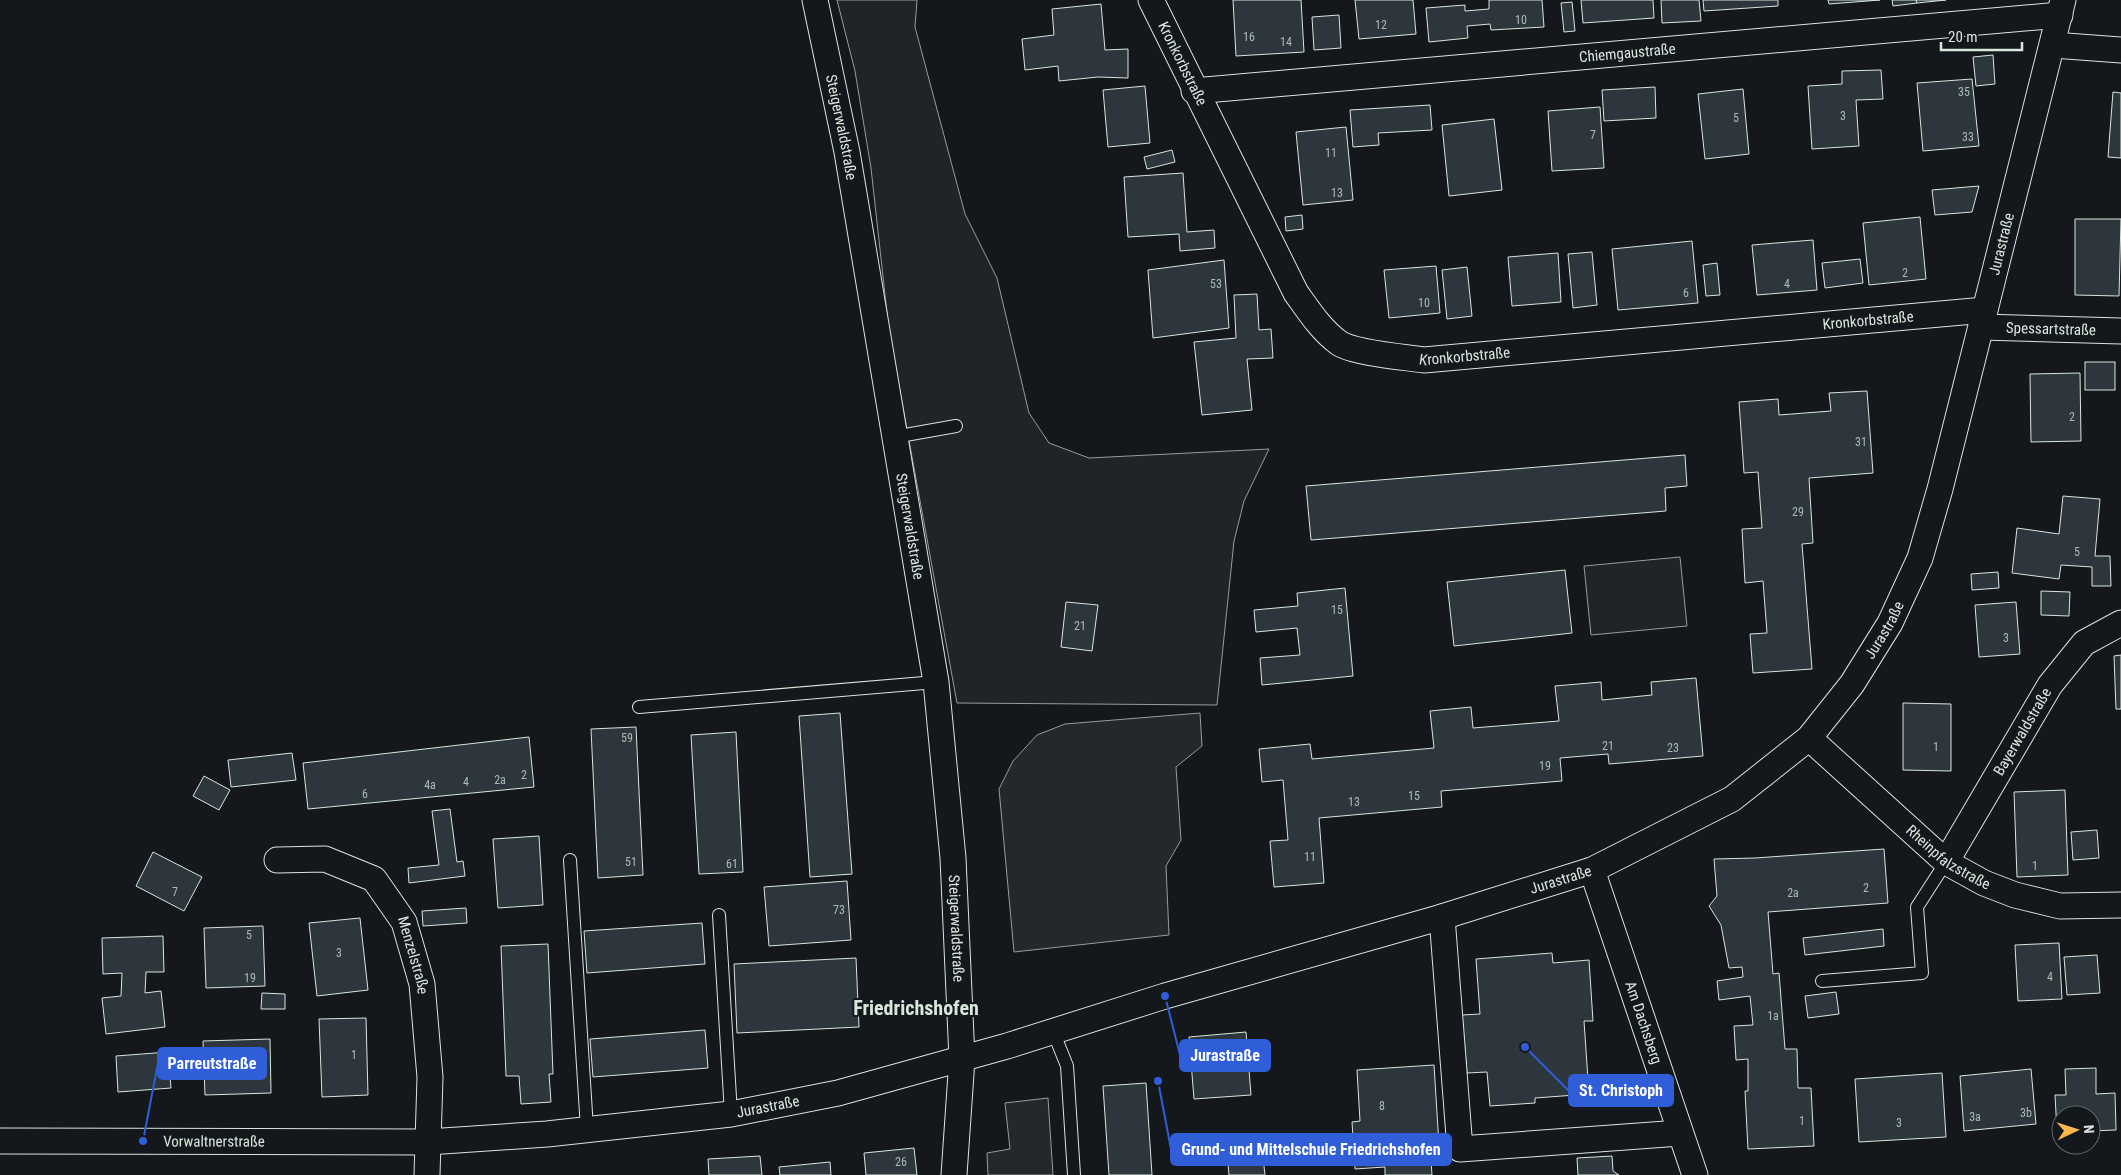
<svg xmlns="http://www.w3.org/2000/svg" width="2121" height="1175" font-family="'Roboto Condensed',sans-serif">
	<rect width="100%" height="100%" fill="#14181c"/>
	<!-- green -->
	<g fill="#202428" stroke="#939e99">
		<path d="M837 0H917L915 27 965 214 997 278 1029 413 1049 443 1089 458 1269 449 1244 501 1234 541 1217 705 957 703 889 331 871 168 855 71Z"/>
		<path d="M1680 557 1687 626 1591 635 1584 566Z"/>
	</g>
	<!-- parking -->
	<g fill="#24282b" stroke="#939e99">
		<path d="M1200 713 1202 746 1176 767 1181 840 1166 866 1169 935 1014 952 999 789 1013 761 1037 735 1065 724Z"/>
		<path d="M1048 1098 1053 1175H988L987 1153 1010 1149 1005 1103Z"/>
	</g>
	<!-- building -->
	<g fill="#2c363c" stroke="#d8e6dc">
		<path d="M1233 0H1301L1304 52 1236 56Z"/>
		<path d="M1355 0H1413L1416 34 1359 39Z"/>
		<path d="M1489 0H1542L1544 27 1491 30 1490 24 1467 26 1468 38 1429 42 1426 8 1465 5V11L1489 9Z"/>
		<path d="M1581 0H1653L1654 18 1583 23Z"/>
		<path d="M1661 0H1699L1701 21 1662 23Z"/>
		<path d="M1703 0H1778V6L1704 11Z"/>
		<path d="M1828 0H1880L1829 4Z"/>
		<path d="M1892 0H1916L1917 3 1893 6Z"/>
		<path d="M1916 0H1946L1917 3Z"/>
		<path d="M1572 2 1575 31 1564 32 1561 3Z"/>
		<path d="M1101 4 1105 50 1128 49V78L1098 77 1059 81 1058 66 1025 70 1022 39 1054 35 1052 9Z"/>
		<path d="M1339 15 1341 48 1314 50 1312 17Z"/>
		<path d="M1993 55 1995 84 1976 86 1973 57Z"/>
		<path d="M1881 70 1883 99 1856 100 1859 146 1812 149 1808 86 1842 84V71Z"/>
		<path d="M1972 79 1979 146 1923 151 1917 83Z"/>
		<path d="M1145 86 1150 143 1108 147 1103 90Z"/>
		<path d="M1655 87 1656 118 1604 121 1602 90Z"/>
		<path d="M1743 89 1749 154 1705 159 1698 94Z"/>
		<path d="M2113 92 2121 93V158L2108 157Z"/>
		<path d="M1430 105 1432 130 1378 133 1379 145 1353 147 1350 110Z"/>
		<path d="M1600 107 1604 168 1552 171 1548 111Z"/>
		<path d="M1494 119 1502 190 1449 196 1442 125Z"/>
		<path d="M1346 127 1353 200 1303 205 1296 132Z"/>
		<path d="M1172 150 1175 162 1147 169 1144 157Z"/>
		<path d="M1183 173 1187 232 1214 230 1215 248 1180 251 1179 234 1128 237 1124 177Z"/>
		<path d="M1979 186 1972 212 1935 215 1932 190Z"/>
		<path d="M1302 215 1303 229 1286 231 1285 217Z"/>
		<path d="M1920 217 1926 279 1869 285 1863 223Z"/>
		<path d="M2075 219H2121L2119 296 2075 295Z"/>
		<path d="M1813 240 1817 290 1757 295 1752 245Z"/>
		<path d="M1692 241 1698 303 1618 310 1612 249Z"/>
		<path d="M1592 252 1597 305 1573 308 1568 254Z"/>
		<path d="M1558 253 1561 302 1512 306 1508 257Z"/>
		<path d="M1860 259 1863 283 1825 288 1822 263Z"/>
		<path d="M1224 260 1229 328 1153 338 1148 270Z"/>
		<path d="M1717 263 1720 295 1706 296 1703 265Z"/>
		<path d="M1436 266 1440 313 1389 318 1384 270Z"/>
		<path d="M1467 267 1472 316 1447 319 1442 270Z"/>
		<path d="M1257 294 1259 330 1271 329 1273 358 1247 359 1252 410 1202 415 1194 342 1236 338 1234 295Z"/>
		<rect x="2085" y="362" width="30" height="28"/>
		<path d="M2080 373 2081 441 2031 442 2030 374Z"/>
		<path d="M1867 391 1873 473 1809 478 1813 543 1802 544 1812 669 1753 673 1750 634 1767 633 1763 581 1745 583 1742 529 1762 528 1758 472 1744 473 1739 402 1778 399 1779 415 1831 411 1829 393Z"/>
		<path d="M1685 455 1687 486 1665 488 1666 511 1311 540 1306 486Z"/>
		<path d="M2063 496 2100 499 2095 556H2110L2111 586H2092V567L2061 565 2059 579 2012 573 2017 528 2059 534Z"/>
		<path d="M1565 570 1572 633 1454 646 1447 582Z"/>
		<path d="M1998 572 1999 588 1972 590 1971 574Z"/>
		<path d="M1345 588 1353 676 1262 685 1260 658 1300 655 1297 628 1256 632 1254 610 1298 606 1297 593Z"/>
		<path d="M2041 591 2070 592 2069 616 2041 615Z"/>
		<path d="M1066 602 1098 605 1092 651 1061 647Z"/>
		<path d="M2016 602 2020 654 1979 657 1975 605Z"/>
		<path d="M2121 655V709H2116L2114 656Z"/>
		<path d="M1696 678 1703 756 1609 764 1608 754 1560 758 1562 781 1441 791 1442 807 1319 818 1324 883 1274 887 1270 841 1288 840 1283 780 1262 782 1259 749 1310 744 1312 759 1434 748 1430 711 1471 707 1473 728 1559 721 1555 686 1601 682 1602 700 1652 695 1651 682Z"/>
		<path d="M1903 703 1951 704V771L1903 770Z"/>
		<path d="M840 713 852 874 810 877 799 716Z"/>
		<path d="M636 727 643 875 598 878 591 729Z"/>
		<path d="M736 732 743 872 699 874 691 735Z"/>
		<path d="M529 737 534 787 308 809 303 763Z"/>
		<path d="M292 753 296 780 231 787 228 760Z"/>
		<path d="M204 776 230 790 219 810 193 796Z"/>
		<path d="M2065 790 2068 875 2017 877 2014 792Z"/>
		<path d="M450 809 457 862 463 861 465 876 409 883 408 868 439 865 432 811Z"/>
		<path d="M2097 830 2099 858 2073 860 2071 832Z"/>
		<path d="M539 836 543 905 498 908 493 839Z"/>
		<path d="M1884 849 1888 903 1768 912 1773 974 1779 973 1785 1049H1797L1798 1088H1811L1814 1146 1748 1149 1745 1091H1748V1059L1736 1060 1734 1026 1753 1025 1750 996 1719 1000 1717 981 1743 977 1742 967 1729 968 1721 925 1709 906 1717 896 1714 859 1755 858Z"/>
		<path d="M153 852 202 877 184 911 136 886Z"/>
		<path d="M847 881 851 940 769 946 764 887Z"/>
		<path d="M466 908 467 923 423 926 422 911Z"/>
		<path d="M360 918 368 990 317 996 309 923Z"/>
		<path d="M702 923 705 964 587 973 584 931Z"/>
		<path d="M263 926 265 986 206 988 204 928Z"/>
		<path d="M1883 929 1884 946 1805 955 1803 938Z"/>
		<path d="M163 936 164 972H146L145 993 161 991 165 1027 106 1034 102 998 121 996 122 973 103 974 102 938Z"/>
		<path d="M2059 943 2062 999 2018 1001 2015 945Z"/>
		<path d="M548 944 553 1074H549L551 1102 521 1104 519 1076H506L501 946Z"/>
		<path d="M1552 953 1553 963 1589 960 1593 1021H1584L1589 1094 1535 1098V1103L1490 1106 1487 1072 1467 1073 1462 1015 1480 1014 1476 959Z"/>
		<path d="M2097 955 2100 993 2067 995 2064 957Z"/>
		<path d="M856 958 859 1027 737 1033 734 964Z"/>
		<path d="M1836 992 1839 1014 1808 1018 1805 996Z"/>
		<path d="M262 993 285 994V1009H261Z"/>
		<path d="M366 1018 368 1095 322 1097 319 1019Z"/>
		<path d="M705 1030 708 1068 593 1077 590 1039Z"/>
		<path d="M1246 1032 1251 1095 1194 1099 1189 1037Z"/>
		<path d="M270 1039 271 1093 205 1095 203 1041Z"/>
		<path d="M168 1052 171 1088 118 1092 116 1056Z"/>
		<path d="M1434 1065 1439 1145 1430 1146 1432 1175H1385V1167L1355 1169 1352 1122 1360 1121 1357 1070Z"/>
		<path d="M2096 1068V1094L2115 1093 2116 1130 2091 1131V1115H2061V1132H2057L2055 1095H2066L2065 1069Z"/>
		<path d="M2031 1069 2036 1124 1964 1131 1960 1076Z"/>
		<path d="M1942 1073 1946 1137 1859 1142 1855 1079Z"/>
		<path d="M1146 1083 1152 1175H1109L1103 1086Z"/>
		<path d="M1261 1140 1265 1175H1229L1226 1144Z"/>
		<path d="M914 1148 917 1175H866L864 1153Z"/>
		<path d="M760 1156 762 1175H709L708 1159Z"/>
		<path d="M1612 1156 1613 1171 1619 1175H1578L1577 1158Z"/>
		<path d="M830 1162 831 1175H780L779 1167Z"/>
	</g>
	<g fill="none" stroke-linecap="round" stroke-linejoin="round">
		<!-- service casing -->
		<g stroke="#d8e6dc" stroke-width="14">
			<g id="service">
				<path d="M894 437 956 426"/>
				<path d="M639 707 936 682"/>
				<path d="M570 860 587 1129"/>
				<path d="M719 915 731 1114"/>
				<path d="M1822 981 1922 973 1917 907 1946 862"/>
				<path d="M1053 1031 1067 1066 1074 1175"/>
			</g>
		</g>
		<!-- minor casing -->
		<g stroke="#d8e6dc" stroke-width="27">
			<g id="minor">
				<path id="s1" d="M815 0 847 152 936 682 953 858 962 1059 954 1175"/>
				<path id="s2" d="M1151 0 1296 293C1309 311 1321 330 1339 343 1354 353 1404 357 1424 360L1985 310"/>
				<path d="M2053 45 2121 50"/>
				<path id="s3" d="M1194 91 2060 15"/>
				<path id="s4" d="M1981 327 2121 331"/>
				<path id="s5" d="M1809 738 1946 862 1984 883 2015 895 2060 906 2121 905"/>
				<path id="s6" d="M277 860 325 859 374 879 404 922 422 984 430 1077 427 1175"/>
				<path id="s7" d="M1946 862 2050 685 2084 643 2121 623"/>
				<path id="s8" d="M1592 870 1695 1175"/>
				<path d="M1442 917 1460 1149 1680 1133"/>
				<path id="s9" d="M0 1141 428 1142 547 1134 731 1114 838 1093 1007 1046 1165 996 1442 917 1592 870 1732 799 1809 738 1852 684 1890 623 1920 558 1940 489 2063 0"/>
			</g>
		</g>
		<!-- service -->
		<use href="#service" stroke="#14181c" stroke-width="12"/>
		<!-- minor -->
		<use href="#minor" stroke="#14181c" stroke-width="25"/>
	</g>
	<g text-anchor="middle" stroke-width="4" stroke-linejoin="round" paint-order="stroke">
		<!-- number labels -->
		<g font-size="12" fill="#adbab4">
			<text x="1521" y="24">10</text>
			<text x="1381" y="29">12</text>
			<text x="1249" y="41">16</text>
			<text x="1286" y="46">14</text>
			<text x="1964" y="96">35</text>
			<text x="1843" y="120">3</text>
			<text x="1736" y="122">5</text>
			<text x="1593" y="139">7</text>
			<text x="1968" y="141">33</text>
			<text x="1331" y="157">11</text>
			<text x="1337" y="197">13</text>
			<text x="1905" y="277">2</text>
			<text x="1216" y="288">53</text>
			<text x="1787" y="288">4</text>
			<text x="1686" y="297">6</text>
			<text x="1424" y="307">10</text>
			<text x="2072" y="421">2</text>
			<text x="1861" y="446">31</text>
			<text x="1798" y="516">29</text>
			<text x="2077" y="556">5</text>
			<text x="1337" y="614">15</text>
			<text x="1080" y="630">21</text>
			<text x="2006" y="642">3</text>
			<text x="627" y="742">59</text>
			<text x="1608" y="750">21</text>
			<text x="1936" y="751">1</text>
			<text x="1673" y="752">23</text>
			<text x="1545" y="770">19</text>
			<text x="524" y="779">2</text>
			<text x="500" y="784">2a</text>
			<text x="466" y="786">4</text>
			<text x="430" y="789">4a</text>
			<text x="365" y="798">6</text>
			<text x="1414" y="800">15</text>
			<text x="1354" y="806">13</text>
			<text x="1310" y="861">11</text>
			<text x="631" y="866">51</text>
			<text x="732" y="868">61</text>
			<text x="2035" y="870">1</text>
			<text x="1866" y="892">2</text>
			<text x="175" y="896">7</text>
			<text x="1793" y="897">2a</text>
			<text x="839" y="914">73</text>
			<text x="249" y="939">5</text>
			<text x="339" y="957">3</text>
			<text x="2050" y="981">4</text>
			<text x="250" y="982">19</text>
			<text x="1773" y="1020">1a</text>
			<text x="354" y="1059">1</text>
			<text x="1382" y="1110">8</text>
			<text x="2026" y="1117">3b</text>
			<text x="1975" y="1121">3a</text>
			<text x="1802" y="1125">1</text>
			<text x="1899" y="1127">3</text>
			<text x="901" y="1166">26</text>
		</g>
		<!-- street labels -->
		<g font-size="15" fill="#d8e6dc" stroke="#14181c">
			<text dy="5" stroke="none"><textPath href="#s3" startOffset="435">Chiemgaustraße</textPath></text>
			<text dy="5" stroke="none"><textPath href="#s2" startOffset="71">Kronkorbstraße</textPath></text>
			<text dy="5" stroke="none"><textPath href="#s1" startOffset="130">Steigerwaldstraße</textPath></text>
			<text dy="5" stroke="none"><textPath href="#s9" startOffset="2420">Jurastraße</textPath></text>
			<text dy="5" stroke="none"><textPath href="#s2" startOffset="926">Kronkorbstraße</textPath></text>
			<text dy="5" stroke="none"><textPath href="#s4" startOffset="70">Spessartstraße</textPath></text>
			<text dy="5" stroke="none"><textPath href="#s2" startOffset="521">Kronkorbstraße</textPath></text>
			<text dy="5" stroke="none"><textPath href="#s1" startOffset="535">Steigerwaldstraße</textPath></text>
			<text dy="5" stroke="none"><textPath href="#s9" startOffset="2015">Jurastraße</textPath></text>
			<text dy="5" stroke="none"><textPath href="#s7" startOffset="151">Bayerwaldstraße</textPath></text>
			<text dy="5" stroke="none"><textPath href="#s5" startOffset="184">Rheinpfalzstraße</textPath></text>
			<text dy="5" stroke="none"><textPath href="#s9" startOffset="1595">Jurastraße</textPath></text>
			<text dy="5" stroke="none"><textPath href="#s1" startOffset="940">Steigerwaldstraße</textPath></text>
			<text dy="5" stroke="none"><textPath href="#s6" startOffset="188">Menzelstraße</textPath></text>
			<text dy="5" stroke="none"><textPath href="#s8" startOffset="161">Am Dachsberg</textPath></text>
			<text dy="5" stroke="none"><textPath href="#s9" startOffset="770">Jurastraße</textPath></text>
			<text dy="5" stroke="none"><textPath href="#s9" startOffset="214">Vorwaltnerstraße</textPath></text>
		</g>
		<!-- district labels -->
		<g font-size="20" font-weight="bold" fill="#d8e6dc" stroke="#14181c">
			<text x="916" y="1015">Friedrichshofen</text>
		</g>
	</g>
	<!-- callouts -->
	<path fill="none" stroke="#305dd8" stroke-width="2" d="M1165 996L1180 1055M143 1141L158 1063M1525 1047L1569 1091M1158 1081L1171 1149"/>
	<g fill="#305dd8" stroke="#14181c" stroke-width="2">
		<circle cx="1165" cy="996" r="5"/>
		<circle cx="143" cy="1141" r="5"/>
		<circle cx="1525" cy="1047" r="5"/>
		<circle cx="1158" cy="1081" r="5"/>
	</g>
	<g fill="#305dd8" stroke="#305dd8" stroke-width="2">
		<rect x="1180" y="1040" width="90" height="31" rx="5"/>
		<rect x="158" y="1048" width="108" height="31" rx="5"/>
		<rect x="1569" y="1075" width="104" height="31" rx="5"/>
		<rect x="1171" y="1134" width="280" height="31" rx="5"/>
	</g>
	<g font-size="16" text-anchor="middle" font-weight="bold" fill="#fff">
		<text x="1225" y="1061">Jurastraße</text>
		<text x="212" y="1069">Parreutstraße</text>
		<text x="1621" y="1096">St. Christoph</text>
		<text x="1311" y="1155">Grund- und Mittelschule Friedrichshofen</text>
	</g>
	<!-- north arrow -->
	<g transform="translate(2076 1130) rotate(86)"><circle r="24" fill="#14181c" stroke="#626a69"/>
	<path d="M0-4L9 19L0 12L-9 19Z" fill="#ffb74d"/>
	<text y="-8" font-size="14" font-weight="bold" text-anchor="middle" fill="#d8e6dc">N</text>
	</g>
	<!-- scale -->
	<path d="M1941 42v8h81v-8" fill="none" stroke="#d8e6dc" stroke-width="2.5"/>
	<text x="1948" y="42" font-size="15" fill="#d8e6dc" stroke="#14181c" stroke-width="4" paint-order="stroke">20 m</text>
</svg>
